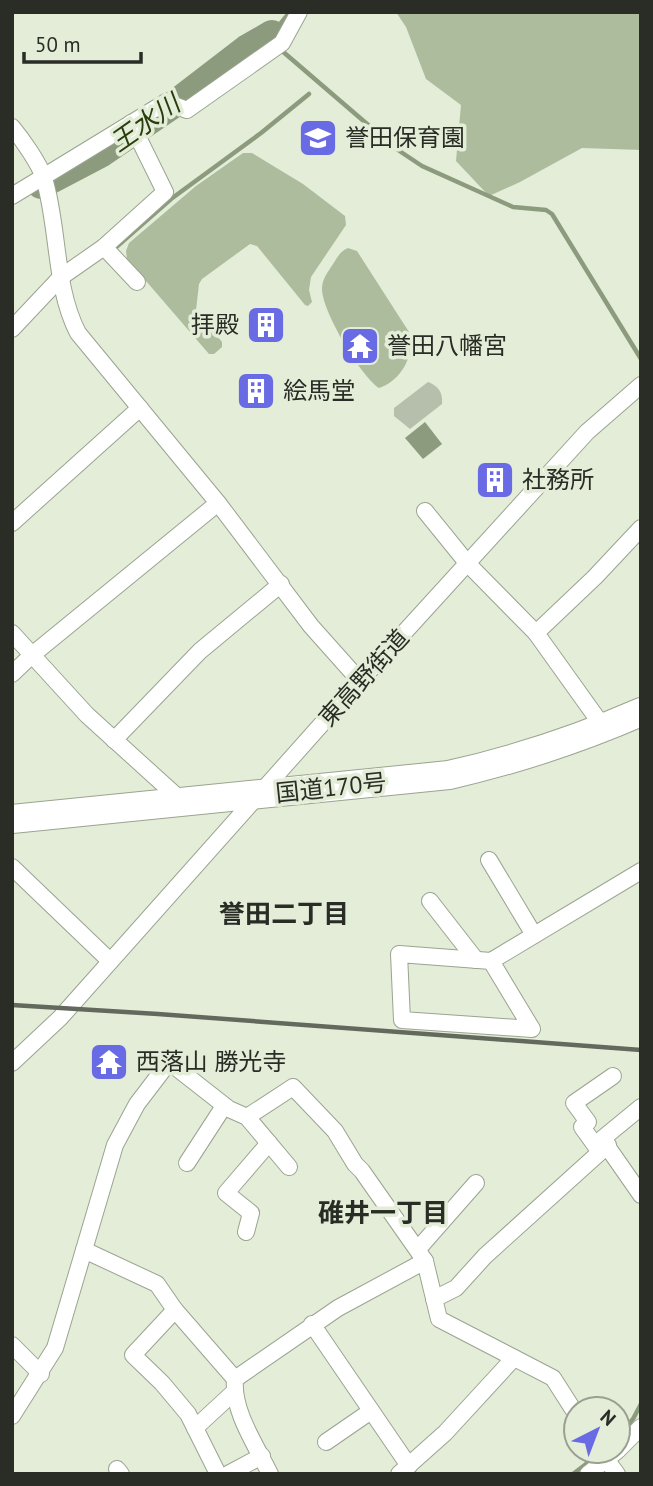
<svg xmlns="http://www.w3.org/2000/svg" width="653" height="1486" font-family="'PT Sans','Noto Sans JP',sans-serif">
	<rect width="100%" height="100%" fill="#e3edd8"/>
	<!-- green -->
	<path fill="#b5bfab" d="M428 382C438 386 443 392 442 404L410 429 394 416V408Z"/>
	<!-- forest -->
	<g fill="#adbc9d">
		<path d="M396 12H641V150L582 148 520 182 489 196 456 161 461 105 426 79 406 27Z"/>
		<path d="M243 153H252L303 184 345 216 346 225 311 277 309 290 312 302 308 306 305 305 257 246 250 244 202 279 199 284 196 310 222 342V347L214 354H209L127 259 126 251 129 243 196 186Z"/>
		<path d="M348 248 357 251 409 332C416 354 401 381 379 388 360 375 322 311 322 289 322 279 328 272 333 264 337 258 340 251 348 248Z"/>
	</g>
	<!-- water -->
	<path fill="#8c9b7d" d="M425 422 442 444 423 459 405 438Z"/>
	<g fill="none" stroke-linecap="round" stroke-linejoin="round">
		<!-- stream -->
		<g stroke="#8c9b7d" stroke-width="4.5">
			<path d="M276 43 272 34 290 12"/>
			<path d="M281 50 395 148 422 166 513 207 546 210 552 214 641 359"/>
			<path d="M114 249 171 199 261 133 309 94"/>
			<path d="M618 1436 633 1419 641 1404"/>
			<path d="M573 1474 598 1455"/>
		</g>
		<!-- river -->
		<path stroke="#8c9b7d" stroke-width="28" d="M41 185 102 153 177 102 246 49 272 34"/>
		<!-- street casing -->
		<g stroke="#9aa490" stroke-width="18">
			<g id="street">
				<path d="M12 127C22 139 39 163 44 178 59 227 54 287 78 333L218 503 311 626 360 681"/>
				<path d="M12 196 166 102 187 110 282 43 299 12"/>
				<path d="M104 247 137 282"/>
				<path d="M12 329 61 277 104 247 165 192 131 123"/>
				<path d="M425 511 468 564 536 633 604 728"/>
				<path d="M12 523 140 408"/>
				<path d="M12 633 87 715 183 802"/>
				<path d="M536 633 595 577 641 528"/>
				<path d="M12 674 32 655 218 503"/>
				<path d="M114 740 200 651 281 584"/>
				<path d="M489 860 534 935"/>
				<path d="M12 867 110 961"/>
				<path d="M430 901 476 960"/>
				<path d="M491 961 532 1029 402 1020 399 954 491 961 641 871"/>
				<path d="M12 1063 60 1018 360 681 587 432 641 385"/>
				<path d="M641 1107 602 1139 641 1195"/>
				<path d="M247 1117 293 1087 335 1131 355 1164 362 1171 425 1261"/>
				<path d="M600 1152 582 1127 588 1122 574 1103 613 1076"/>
				<path d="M187 1163 224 1106"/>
				<path d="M246 1232 251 1213 226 1193 269 1143"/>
				<path d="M418 1249 476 1183"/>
				<path d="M84 1250 157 1284 175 1310 235 1379 338 1308 425 1261 439 1319 553 1378 576 1414"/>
				<path d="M434 1299 456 1288 485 1256 608 1145"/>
				<path d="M175 1310 133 1355 162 1383 188 1414 218 1474"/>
				<path d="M312 1324 409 1466"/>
				<path d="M12 1345 41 1374"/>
				<path d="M235 1379C232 1411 256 1445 270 1474"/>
				<path d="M12 1416 55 1348 115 1145 137 1104 169 1062 229 1109 247 1117 289 1167"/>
				<path d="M195 1428 234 1392"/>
				<path d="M326 1442 371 1411"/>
				<path d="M618 1450 641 1427"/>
				<path d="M600 1451 617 1474"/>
				<path d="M117 1469 121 1474"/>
				<path d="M228 1474 262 1456"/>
				<path d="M399 1474 445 1433 514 1358"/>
				<path d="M588 1474 617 1451"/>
			</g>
		</g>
		<!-- highway casing -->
		<g stroke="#9aa490" stroke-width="30">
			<path id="highway" d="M12 819 449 775C515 760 579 739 641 712"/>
		</g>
		<!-- street -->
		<use href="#street" stroke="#fff" stroke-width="16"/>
		<!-- highway -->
		<use href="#highway" stroke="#fff" stroke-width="28"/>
		<!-- rail -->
		<path stroke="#63695d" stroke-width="4.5" d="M12 1005 158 1014 641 1050"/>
	</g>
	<!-- icons -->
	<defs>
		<g id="school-square" transform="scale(2.0125)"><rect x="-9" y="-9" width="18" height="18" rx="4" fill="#696be4" stroke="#e3edd8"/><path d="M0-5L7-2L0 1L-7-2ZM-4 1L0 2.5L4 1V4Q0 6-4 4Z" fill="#fff"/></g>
		<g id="building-square" transform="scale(2.0125)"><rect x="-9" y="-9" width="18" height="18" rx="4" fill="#696be4" stroke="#e3edd8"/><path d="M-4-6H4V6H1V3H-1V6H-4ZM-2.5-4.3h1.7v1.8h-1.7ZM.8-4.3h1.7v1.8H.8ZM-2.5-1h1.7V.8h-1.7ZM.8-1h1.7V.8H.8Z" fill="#fff"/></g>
		<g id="temple-square" transform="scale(2.0125)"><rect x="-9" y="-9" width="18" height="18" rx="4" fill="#696be4" stroke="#e3edd8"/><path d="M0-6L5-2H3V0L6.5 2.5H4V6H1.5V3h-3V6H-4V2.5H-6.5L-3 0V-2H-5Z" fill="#fff"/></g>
	</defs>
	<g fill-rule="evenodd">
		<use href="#school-square" x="318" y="138"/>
		<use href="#building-square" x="266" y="325"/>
		<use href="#temple-square" x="360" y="346"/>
		<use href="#building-square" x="256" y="391"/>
		<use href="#building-square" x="495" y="480"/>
		<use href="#temple-square" x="109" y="1062"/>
	</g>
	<g text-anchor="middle" stroke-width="7" stroke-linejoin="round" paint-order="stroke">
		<!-- poi labels -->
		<g font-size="24" fill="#292d25" stroke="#e3edd8" text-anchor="start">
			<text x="345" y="146">誉田保育園</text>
			<text x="239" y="333" text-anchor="end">拝殿</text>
			<text x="387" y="354">誉田八幡宮</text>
			<text x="283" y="399">絵馬堂</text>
			<text x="522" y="488">社務所</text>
			<text x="136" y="1070">西落山 勝光寺</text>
		</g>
		<!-- street labels -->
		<g font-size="24" fill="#292d25" stroke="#e3edd8">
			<text transform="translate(364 678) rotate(-48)" y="8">東高野街道</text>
			<text transform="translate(331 788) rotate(-6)" y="8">国道170号</text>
		</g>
		<!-- water labels -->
		<g font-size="26" font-style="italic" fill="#2a3d0d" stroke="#e3edd8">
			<text transform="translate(145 123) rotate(-35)" y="9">王水川</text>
		</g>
		<!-- neighbourhood labels -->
		<g font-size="26" font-weight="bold" fill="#292d25" stroke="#e3edd8">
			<text x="284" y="923">誉田二丁目</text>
			<text x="383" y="1222">碓井一丁目</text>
		</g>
	</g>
	<!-- border -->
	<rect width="653" height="1486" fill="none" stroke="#292d25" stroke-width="28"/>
	<!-- north arrow -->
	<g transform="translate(597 1430) rotate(42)"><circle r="33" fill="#e3edd8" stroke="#99a090" stroke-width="2"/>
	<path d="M0-5L12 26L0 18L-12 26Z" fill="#696be4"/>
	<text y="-10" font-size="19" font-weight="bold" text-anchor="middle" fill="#292d25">N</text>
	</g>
	<!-- scale -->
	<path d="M24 52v10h117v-10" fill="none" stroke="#292d25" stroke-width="3.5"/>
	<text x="35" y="52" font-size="21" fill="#292d25" stroke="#e3edd8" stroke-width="5" paint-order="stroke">50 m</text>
</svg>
